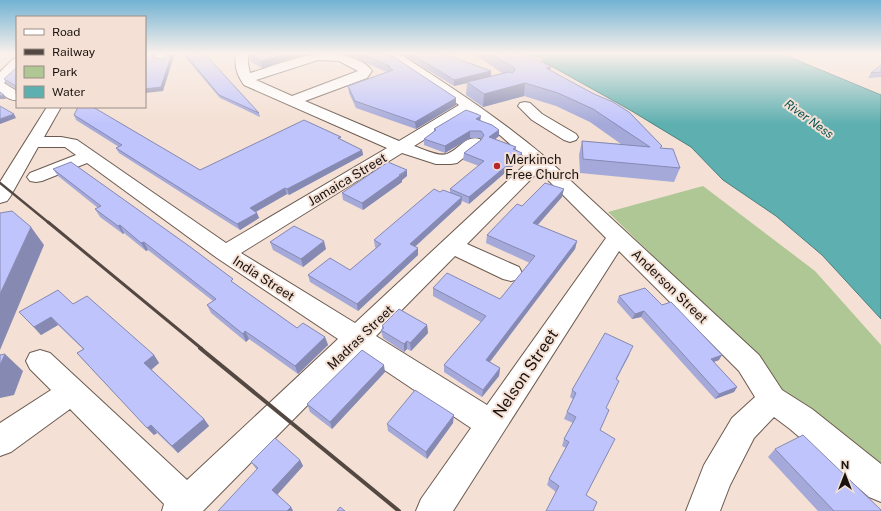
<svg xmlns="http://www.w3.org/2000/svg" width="881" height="511" font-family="'Public Sans',sans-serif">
	<rect width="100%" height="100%" fill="#f4e0d4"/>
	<!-- green -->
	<path fill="#afc794" d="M703 186 815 271 881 345V470L789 398 781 389 764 364 608 212Z"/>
	<!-- water -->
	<path fill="#5eafb0" stroke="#49807f" d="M527 53H780L881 95V319L822 255 776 216 723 180 691 147 630 110 544 62 541 58Z"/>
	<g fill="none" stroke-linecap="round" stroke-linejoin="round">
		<!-- minor casing -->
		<g stroke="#6c5b51" stroke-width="2">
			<g id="minor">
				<path d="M157 53H169L165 61H157L155 58Z"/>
				<path d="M236 53H248V64L250 73C284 63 321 44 355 59 361 61 368 65 372 71L367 78 305 101 399 141 459 105 395 62 379 56 377 53H393L403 56C453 88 500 119 545 157L759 355 782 390 812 409 881 464V502L869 497 790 429 774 417 754 438 730 485 720 511H686L704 465 732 418 755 397 739 371 619 251 453 511H416L421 499 471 428 359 353 203 511H162L164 504 70 409 11 452 0 456V423L51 390 30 369 26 361 30 353 40 350 50 353 187 480 338 339 217 258 87 163 42 181 36 182 30 181 27 177 30 173 76 155 65 147H38L10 197 7 201 0 203V182L47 107H61L44 137H61L77 140 226 243 387 148 244 85C237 75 234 66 236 53ZM318 60 339 61 358 71 292 96 256 80ZM469 112 501 136 529 161 355 323 241 253 402 153 436 164H451L457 163 480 145 482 142 480 139C465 135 460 149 447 154 438 157 423 149 414 146ZM539 171 606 238 487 405 376 336 455 256 503 279 511 281 519 279 522 273 519 267 467 244Z"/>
				<path d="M17 58V69L4 83 17 91V100C10 101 5 96 0 92V72L13 59Z"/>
				<path d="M525 102 530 103 542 114 576 134 578 137 576 140 570 142 564 140 532 120 518 106 520 103Z"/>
			</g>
		</g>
		<!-- minor -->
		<use href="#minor" fill="#fff" fill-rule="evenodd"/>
		<!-- rail-far2 -->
		<path stroke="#534842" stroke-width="2.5" d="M0 183 49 223"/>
		<!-- rail-far1 -->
		<path stroke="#534842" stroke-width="3" d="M48 222 202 349"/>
		<!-- rail -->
		<path stroke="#534842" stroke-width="4" d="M200 348 399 511"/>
	</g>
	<!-- wall -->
	<g fill="#a4a9da">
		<path d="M184 53 259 113 260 117 220 98 185 57Z"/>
		<path d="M310 53 262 68 250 61 248 54Z"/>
		<path d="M343 53H382L456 98V105L416 129 356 108 349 93 348 86 387 72Z"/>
		<path d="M397 53H441L491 71V76L502 73 473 53H525L661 148 680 168 674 182 580 173 579 155 582 141 621 144 590 122 556 106 524 96 483 107 466 95 467 83 454 86 403 55Z"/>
		<path d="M881 65V77L868 78 871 73Z"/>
		<path d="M15 69 16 89 6 83 4 79Z"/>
		<path d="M74 115 200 170 342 140 362 150 363 155 289 195 287 194 256 212 257 213 259 218 240 230 119 153 116 148 119 147 76 120Z"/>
		<path d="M481 121 499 136 495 139 516 147V150L521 159 469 204 462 201 461 204 415 247 418 248V255L358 311 310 282 308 275 350 270 376 248 375 247 374 240 440 192H450V189L479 166 463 160 464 153 482 139 480 138H470L445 153 424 145V139L434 132V129Z"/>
		<path d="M53 169 235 284 297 328 325 337 328 345 298 374 249 339 246 342 211 313 207 305 213 301 148 250 146 251 124 233 123 234 100 217 95 209 98 208 58 176Z"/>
		<path d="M407 176 402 180V182L363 210 343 200 342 193Z"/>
		<path d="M562 197 538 225 577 241 575 249 490 362 500 368 499 376 482 397 444 372V365L481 322 433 296V288L500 299 530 263 486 243 487 235 522 206Z"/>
		<path d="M270 242 326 249 303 267 273 250Z"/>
		<path d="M619 296 662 305 719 360 714 362 737 387 734 392 715 399 641 317 632 319 617 302Z"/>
		<path d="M73 304 154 355 159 363 151 369 204 419 209 426 178 453 157 433 154 435 84 361 77 353 83 349 58 325 41 335 19 312Z"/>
		<path d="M427 325 428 333 411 351 407 349 404 352 383 338 381 330 382 329V326Z"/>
		<path d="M630 354 556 492 547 485 549 479 566 448 562 446 564 439 573 423 564 419 567 412 573 399 570 397 572 390Z"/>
		<path d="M385 372 332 429 310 412 307 404Z"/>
		<path d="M453 423 427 459 388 431 387 424Z"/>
		<path d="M775 449 881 511H818L768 457Z"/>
		<path d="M300 460 303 466 277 495 291 507 293 511H218L257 470 251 462Z"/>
	</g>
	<!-- shaded-wall -->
	<g fill="#8689b1">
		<path d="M153 53H156L154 57 152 54Z"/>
		<path d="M172 53H175L163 91 145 93V89Z"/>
		<path d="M289 53H310L262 68 261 61Z"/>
		<path d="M551 67 549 79 546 68Z"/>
		<path d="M491 71V77L467 82V83L454 86V80Z"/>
		<path d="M525 83 524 96 483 107 484 94Z"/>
		<path d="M4 95 6 99H0V96Z"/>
		<path d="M456 98V105L416 129 415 122Z"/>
		<path d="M14 114 16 118 0 124V119Z"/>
		<path d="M481 116 480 122 476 119Z"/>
		<path d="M499 130V136L489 144V137Z"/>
		<path d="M470 131V138L445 153V146Z"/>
		<path d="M362 150 363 155 289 195 287 189Z"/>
		<path d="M522 153 521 159 469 204V197Z"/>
		<path d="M407 170V176L402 180V182L363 210 362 203Z"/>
		<path d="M285 188 287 194 252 214 250 208Z"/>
		<path d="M564 189 562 197 532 231 533 223Z"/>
		<path d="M462 197 461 204 410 251V244Z"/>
		<path d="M257 213 259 218 240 230 237 224Z"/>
		<path d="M120 225 124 233 123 234 118 226Z"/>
		<path d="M31 227 44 245 0 350V294Z"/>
		<path d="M324 241 326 249 303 267 301 259Z"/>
		<path d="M577 241 575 249 485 368 486 360Z"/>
		<path d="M144 242 148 250 146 251 141 243Z"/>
		<path d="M418 248V255L358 311 357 304Z"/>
		<path d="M644 311 641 317 632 319 635 314Z"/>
		<path d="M51 317 58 325 41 335 34 327Z"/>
		<path d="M427 325 428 333 411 351 410 343Z"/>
		<path d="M245 331 249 339 246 342 243 334Z"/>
		<path d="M325 337 328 345 298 374 295 366Z"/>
		<path d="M407 341V349L404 352V344Z"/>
		<path d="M5 354 23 371 14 395 0 398V365Z"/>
		<path d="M154 355 159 363 150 371 144 363Z"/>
		<path d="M722 355 719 360 708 364 711 359Z"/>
		<path d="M384 365 385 372 332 429 330 422Z"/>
		<path d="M500 368 499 376 482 397 483 390Z"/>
		<path d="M737 387 734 392 715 399 719 394Z"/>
		<path d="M454 415 453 423 427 459 426 452Z"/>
		<path d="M204 419 209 426 178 453 172 446Z"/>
		<path d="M151 425 157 433 154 435 147 428Z"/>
		<path d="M300 460 303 466 275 497 272 490Z"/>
		<path d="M291 507 293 511H287Z"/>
	</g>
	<!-- building -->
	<g fill="#bfc4fd" stroke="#8689b1">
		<path d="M145 53H153L152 54 154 58 164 59 166 53H172L161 87 145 89Z"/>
		<path d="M184 53H204L259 113 219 95Z"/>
		<path d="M248 53H289L261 61 248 54Z"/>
		<path d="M357 53H382L394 57 456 98 415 122 355 101 348 86 393 70 388 67 390 66Z"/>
		<path d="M410 53H441L491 71 454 80Z"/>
		<path d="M490 53H525L551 67 546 68 594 94 613 102 629 112 662 146 660 148 673 149 680 168 583 159 582 141 650 147 593 109 558 93 525 83 484 94 467 82 509 72 513 73 515 69 509 64 505 63Z"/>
		<path d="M881 65V72L871 73Z"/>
		<path d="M15 69H17V94H16V86L4 79Z"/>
		<path d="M0 92 4 95 0 96Z"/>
		<path d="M0 106 14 114 0 119Z"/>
		<path d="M78 107H93L200 170 304 120 341 137 338 138 362 150 287 189 285 188 250 208 257 213 237 224 116 148 122 145 74 115Z"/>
		<path d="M466 110 477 114 481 116 476 119 492 125 499 130 489 137 516 147 513 149 522 153 469 197 450 189 484 161 464 153 481 140 484 135 481 131H470L445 146 424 139 436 130 434 129Z"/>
		<path d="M71 162 189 246 233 279 231 281 297 328 303 323 325 337 295 366 245 331 243 334 207 305 216 299 144 242 141 243 120 225 118 226 95 209 101 206 53 169Z"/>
		<path d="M388 162 407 170 399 175H401L362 203 342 193Z"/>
		<path d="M545 183 564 189 533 223 577 241 486 360 500 368 483 390 444 365 486 316 433 288 447 273 500 299 535 256 487 235 517 204 522 206Z"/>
		<path d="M434 189 440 192 443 190 462 197 410 244 418 248 357 304 308 275 330 258 350 270 381 244 374 240Z"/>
		<path d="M12 211 31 227 0 294V213Z"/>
		<path d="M294 226 324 241 301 259 270 242Z"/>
		<path d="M645 288 662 305 671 302 722 355 711 359 737 387 719 394 644 311 635 314 619 296Z"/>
		<path d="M58 290 73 304 87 296 154 355 144 363 204 419 172 446 151 425 147 428 77 353 84 349 51 317 34 327 19 312Z"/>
		<path d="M399 309 427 325 410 343 407 341 404 344 381 330 384 328 382 326Z"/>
		<path d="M605 333 633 346 616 379 619 381 606 408 609 410 600 430 615 439 586 495 597 502 593 511H546L559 486 549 479 569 442 564 439 576 417 567 412 576 393 572 390Z"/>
		<path d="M362 350 384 365 330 422 307 404Z"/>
		<path d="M5 354 0 365V355Z"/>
		<path d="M415 390 454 415 426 452 387 424Z"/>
		<path d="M803 435 881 510V511H834L775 449Z"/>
		<path d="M275 438 300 460 272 490 291 507 287 511H218L258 468 251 462Z"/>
		<path d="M340 507 345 511H337Z"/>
	</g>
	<!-- sky -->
	<linearGradient id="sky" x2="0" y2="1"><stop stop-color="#71b2d2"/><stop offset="0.43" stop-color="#faf1ec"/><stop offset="1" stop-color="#faf1ec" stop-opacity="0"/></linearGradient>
	<rect width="881" height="124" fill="url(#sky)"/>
	<!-- markers -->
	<circle fill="#b7262f" stroke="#f4e0d4" stroke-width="1.5" cx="497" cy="166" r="4"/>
	<g text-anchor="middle" stroke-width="4" stroke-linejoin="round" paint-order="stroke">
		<!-- far-water labels -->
		<g font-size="12" font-style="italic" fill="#055252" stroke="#f4e0d4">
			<text transform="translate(809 119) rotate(36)" y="4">River Ness</text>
		</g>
		<!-- poi labels -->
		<g font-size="13" fill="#19120e" stroke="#f4e0d4" text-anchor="start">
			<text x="505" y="164">Merkinch<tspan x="505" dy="15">Free Church</tspan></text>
		</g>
		<!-- street labels -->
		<g font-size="13" fill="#19120e" stroke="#f4e0d4">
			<text transform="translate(347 179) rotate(-31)" y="5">Jamaica Street</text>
			<text transform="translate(264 278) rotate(33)" y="5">India Street</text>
			<text transform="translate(670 286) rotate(44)" y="5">Anderson Street</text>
			<text transform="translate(360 337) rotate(-44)" y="5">Madras Street</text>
		</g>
		<!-- near-street labels -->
		<g font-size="16" fill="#19120e" stroke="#f4e0d4">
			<text transform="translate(525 373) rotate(-56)" y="6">Nelson Street</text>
		</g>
	</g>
	<!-- legend -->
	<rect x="16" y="16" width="130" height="92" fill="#f4e0d4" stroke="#9c8e85"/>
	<rect x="24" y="29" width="20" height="6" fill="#ffffff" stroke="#9c8e85"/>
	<text x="52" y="36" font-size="12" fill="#19120e">Road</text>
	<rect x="24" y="49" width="20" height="6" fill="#534842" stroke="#9c8e85"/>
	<text x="52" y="56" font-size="12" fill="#19120e">Railway</text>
	<rect x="24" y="66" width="20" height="12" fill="#afc794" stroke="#9c8e85"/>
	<text x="52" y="76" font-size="12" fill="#19120e">Park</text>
	<rect x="24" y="86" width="20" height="12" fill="#5eafb0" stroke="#9c8e85"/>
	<text x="52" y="96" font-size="12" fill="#19120e">Water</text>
	<!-- north arrow -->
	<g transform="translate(845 475)" stroke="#f4e0d4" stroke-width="3" paint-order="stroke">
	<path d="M0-3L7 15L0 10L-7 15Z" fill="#19120e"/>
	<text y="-6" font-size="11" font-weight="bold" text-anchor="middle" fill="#19120e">N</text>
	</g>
</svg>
